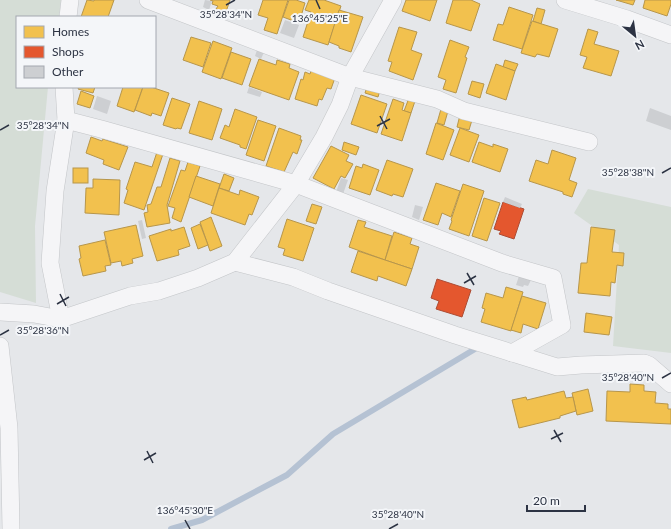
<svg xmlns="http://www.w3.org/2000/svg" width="671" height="529" font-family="Lato,sans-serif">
	<rect width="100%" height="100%" fill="#e5e7ea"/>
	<!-- green -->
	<g fill="#d5ddd6">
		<path d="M0 0H61L59 17H17V87H48L35 226 36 303 0 292Z"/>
		<path d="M588 189 671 207V353L613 346 619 245 574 213Z"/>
	</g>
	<!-- homes -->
	<g fill="#f2c14e" stroke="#b7964b">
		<path d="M87 0 94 1V0H114L108 17H81Z"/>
		<path d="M210 0H230L226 12 216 9 218 6 212 4 213 1Z"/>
		<path d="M263 0H288L277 34 264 30 268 18 258 15Z"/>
		<path d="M289 0H296L305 3 299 23 283 17Z"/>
		<path d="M309 0H324L341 6 328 45 303 37 311 12 305 10Z"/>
		<path d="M406 0H437L430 21 402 11Z"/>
		<path d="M453 0H471L480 4 471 31 446 23Z"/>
		<path d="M616 0H635L633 5Z"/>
		<path d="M645 0H671V4L667 16 643 8Z"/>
		<path d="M509 7 533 15 522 49 493 40 498 24 503 25Z"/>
		<path d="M537 8 545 10 541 24 533 21Z"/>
		<path d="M339 10 363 17 351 52 339 48V46L329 42Z"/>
		<path d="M532 21 558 29 549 57 537 54 535 57 521 53Z"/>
		<path d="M399 27 417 32 411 50 422 54 413 80 389 71 392 62 388 61Z"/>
		<path d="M588 29 598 32 594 44 619 51 611 76 583 68 587 57 580 55Z"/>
		<path d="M191 37 211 43 203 67 183 60Z"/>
		<path d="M450 40 469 47 465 57 467 58 456 93 443 89 446 80 438 77Z"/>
		<path d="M213 41 232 48 221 79 202 72Z"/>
		<path d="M231 52 251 59 242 85 222 78Z"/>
		<path d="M259 59 276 65 277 60 290 64 289 68 299 72 289 100 249 86Z"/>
		<path d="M505 60 518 64 515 71 503 67Z"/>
		<path d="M496 64 515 71 506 100 486 93Z"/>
		<path d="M312 68 336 75 331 89 327 88 322 100 319 99 317 106 295 99 301 79 303 80 305 72 310 74Z"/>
		<path d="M472 81 484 84 480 98 468 94Z"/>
		<path d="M368 83 381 87 378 97 365 93Z"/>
		<path d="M79 87H95L93 93 78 89Z"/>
		<path d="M123 87H143L134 112 117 106Z"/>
		<path d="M143 87H151L169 93 161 116 152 113 151 116 135 110Z"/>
		<path d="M81 91 94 96 90 108 77 104Z"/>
		<path d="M361 95 387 104 377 133 351 124Z"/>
		<path d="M172 98 190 104 181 129 177 128 176 129 163 125Z"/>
		<path d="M409 98 415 101 411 113 404 111Z"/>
		<path d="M393 99 404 103 402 110 411 113 402 141 381 134Z"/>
		<path d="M199 101 222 109 212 140 189 133Z"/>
		<path d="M235 109 257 117 246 149 240 147V145L220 138 225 125 229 127Z"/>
		<path d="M441 109 448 111 444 125 437 123Z"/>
		<path d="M460 115 472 120 469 130 457 127Z"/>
		<path d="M258 120 276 126 264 161 246 155Z"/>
		<path d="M436 123 454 130 443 160 426 154Z"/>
		<path d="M279 128 301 136 300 140H302L297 154 293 152 284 172 266 166Z"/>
		<path d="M460 128 479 135 469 162 450 155Z"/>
		<path d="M91 137 102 141 103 139 128 147 119 170 103 164 104 160 86 153Z"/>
		<path d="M344 142 359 147 356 155 342 150Z"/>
		<path d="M479 142 493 147V144L508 149 500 172 472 162Z"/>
		<path d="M331 146 349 155 346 161 353 164 345 178 341 176 334 189 313 178Z"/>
		<path d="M552 150 576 158 569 180 577 183 572 197 563 194V192L529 181 536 160 548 164Z"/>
		<path d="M157 152 163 154 144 210 124 203 128 190 126 189 135 162 152 167Z"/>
		<path d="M170 158 180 161 167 205 170 223 147 227 144 213 148 212 147 205 151 204 157 187H161Z"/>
		<path d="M387 160 413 169 403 197 393 194 392 196 376 190Z"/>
		<path d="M188 162 200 166 181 222 172 218 175 208 168 206 181 170 185 171Z"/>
		<path d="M363 164 379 170 370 195 349 188 356 166 362 168Z"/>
		<rect x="73" y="168" width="15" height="15"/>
		<path d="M224 174 234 178 229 191 219 188Z"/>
		<path d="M196 176 220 184 213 206 189 197Z"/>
		<path d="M93 179 120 180 119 215 85 213 86 188H93Z"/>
		<path d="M436 183 460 191 451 217 442 213 438 225 423 220Z"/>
		<path d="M463 184 484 191 469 236 449 229 452 221 451 220Z"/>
		<path d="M219 188 239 195 240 190 259 197 252 215 249 214 245 225 211 213Z"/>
		<path d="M484 198 500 203 487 241 472 236Z"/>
		<path d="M312 204 322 207 316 224 306 221Z"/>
		<path d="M211 217 222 246 210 251 200 222Z"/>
		<path d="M287 219 314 228 303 261 283 255 285 249 278 247Z"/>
		<path d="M358 220 366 222 364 227 392 236 385 260 349 247Z"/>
		<path d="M200 224 208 245 198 249 191 228Z"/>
		<path d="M136 225 143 256 132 259 133 263 122 266 121 261 111 263 104 232Z"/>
		<path d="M184 227 190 246 178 250 179 255 157 261 149 236 171 229V231Z"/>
		<path d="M591 227 615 230 612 252 624 253 623 266 617 265 615 283 611 282 610 296 578 293 581 263H587Z"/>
		<path d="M394 232 412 238 410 244 419 247 412 269 385 260Z"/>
		<path d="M105 240 111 265 105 266 106 271 83 276 79 259 81 258 79 246Z"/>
		<path d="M358 251 412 269 406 286 378 276 377 281 351 272Z"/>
		<path d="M506 287 523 292 511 331 481 322 485 309 482 308 486 293 503 298Z"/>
		<path d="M522 296 546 303 538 329 523 324 521 333 511 330Z"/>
		<path d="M586 313 612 317 609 335 584 332Z"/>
		<path d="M630 384 644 385V391L656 392 655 403 668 404V409H671V424L606 421 607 391 630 392Z"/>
		<path d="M588 389 593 411 577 415 572 393Z"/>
		<path d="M564 391 566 398 573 397 576 411 560 416V418L519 428 512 400 526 397 527 400Z"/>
	</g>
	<!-- shops -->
	<g fill="#e4572e" stroke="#ad4c34">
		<path d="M503 202 524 209 514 239 499 234 501 231 494 229Z"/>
		<path d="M437 279 471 290 462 317 436 309 439 301 431 298Z"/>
	</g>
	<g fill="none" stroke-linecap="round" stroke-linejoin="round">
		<!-- stream -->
		<path stroke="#b5c2d3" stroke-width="6" d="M171 529 202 520 287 475 333 434 480 346"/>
	</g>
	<!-- building -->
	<g fill="#cdcfd2">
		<path d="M205 0 212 1 209 10 203 7Z"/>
		<path d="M285 20 299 25 294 38 280 33Z"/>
		<path d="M258 47 265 50 261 59 255 56Z"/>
		<path d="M249 87 262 92 260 97 247 93Z"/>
		<path d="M97 96 111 101 107 114 93 109Z"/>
		<path d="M650 108 671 116V130L646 121Z"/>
		<path d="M341 178 348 180 343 194 336 192Z"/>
		<path d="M505 197 522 204 520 208 503 202Z"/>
		<path d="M415 205 423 207 419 220 412 217Z"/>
		<path d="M142 220 146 238 142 239 138 221Z"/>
		<path d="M519 276 531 280 528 286 524 285 523 287 516 285Z"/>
	</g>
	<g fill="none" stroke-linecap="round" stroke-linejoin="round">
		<!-- street casing -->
		<g stroke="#c3c5c8" stroke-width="18">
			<g id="street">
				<path d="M148 0 350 77 437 99 464 111 589 142"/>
				<path d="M565 0 627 19 671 35"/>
				<path d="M68 17 70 0"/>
				<path d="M66 120 101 129 296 184 502 263 553 278 562 325 512 353"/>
				<path d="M235 262 293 277 328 291 455 335 557 367 581 365 644 363 649 365 671 384"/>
				<path d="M0 312 34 314 61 319 130 296 159 291 198 278 235 262 296 184 324 137 340 105 350 77 393 0"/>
				<path d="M61 319 50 263 55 191 66 120 64 87"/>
				<path d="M0 346 9 428 11 529"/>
			</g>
		</g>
		<!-- street -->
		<use href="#street" stroke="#f5f5f7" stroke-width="17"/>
	</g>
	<!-- ticks -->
	<path fill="none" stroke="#2c3343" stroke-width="1.5" d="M316 0 320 9M226 5 235 0M380 116 387 129M377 126 390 119M0 130 9 125M662 173 671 168M467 273 474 285M464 283 476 276M60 294 66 306M57 304 69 297M0 335 9 330M662 378 671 373M554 430 561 442M551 439 563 433M147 451 153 463M144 460 156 453M185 520 190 529M389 529 398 524"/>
	<g font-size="10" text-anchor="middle" fill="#2c3343" stroke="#f4f6f9" stroke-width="4" stroke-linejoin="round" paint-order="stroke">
		<text x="226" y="18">35°28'34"N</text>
		<text x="320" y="22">136°45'25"E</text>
		<text x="43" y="129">35°28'34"N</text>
		<text x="628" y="176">35°28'38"N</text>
		<text x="43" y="334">35°28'36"N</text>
		<text x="628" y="381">35°28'40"N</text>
		<text x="185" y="514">136°45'30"E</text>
		<text x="398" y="518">35°28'40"N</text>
	</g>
	<!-- legend -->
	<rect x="16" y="16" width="140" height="72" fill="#f4f6f9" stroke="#a4a8b0"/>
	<rect x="24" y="26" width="20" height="12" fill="#f2c14e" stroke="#a4a8b0"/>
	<text x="52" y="36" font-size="12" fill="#2c3343">Homes</text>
	<rect x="24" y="46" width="20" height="12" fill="#e4572e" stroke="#a4a8b0"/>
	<text x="52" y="56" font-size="12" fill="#2c3343">Shops</text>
	<rect x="24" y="66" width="20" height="12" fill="#cdcfd2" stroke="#a4a8b0"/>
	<text x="52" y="76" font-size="12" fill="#2c3343">Other</text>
	<!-- north arrow -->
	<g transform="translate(635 36) rotate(151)" stroke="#f4f6f9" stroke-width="3" paint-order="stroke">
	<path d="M0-3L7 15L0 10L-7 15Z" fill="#2c3343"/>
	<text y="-6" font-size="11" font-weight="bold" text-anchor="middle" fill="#2c3343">N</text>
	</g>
	<!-- scale -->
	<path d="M527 505v6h58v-6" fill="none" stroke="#2c3343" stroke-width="2"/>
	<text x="533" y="505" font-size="12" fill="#2c3343" stroke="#f4f6f9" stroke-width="3" paint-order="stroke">20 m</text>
</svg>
